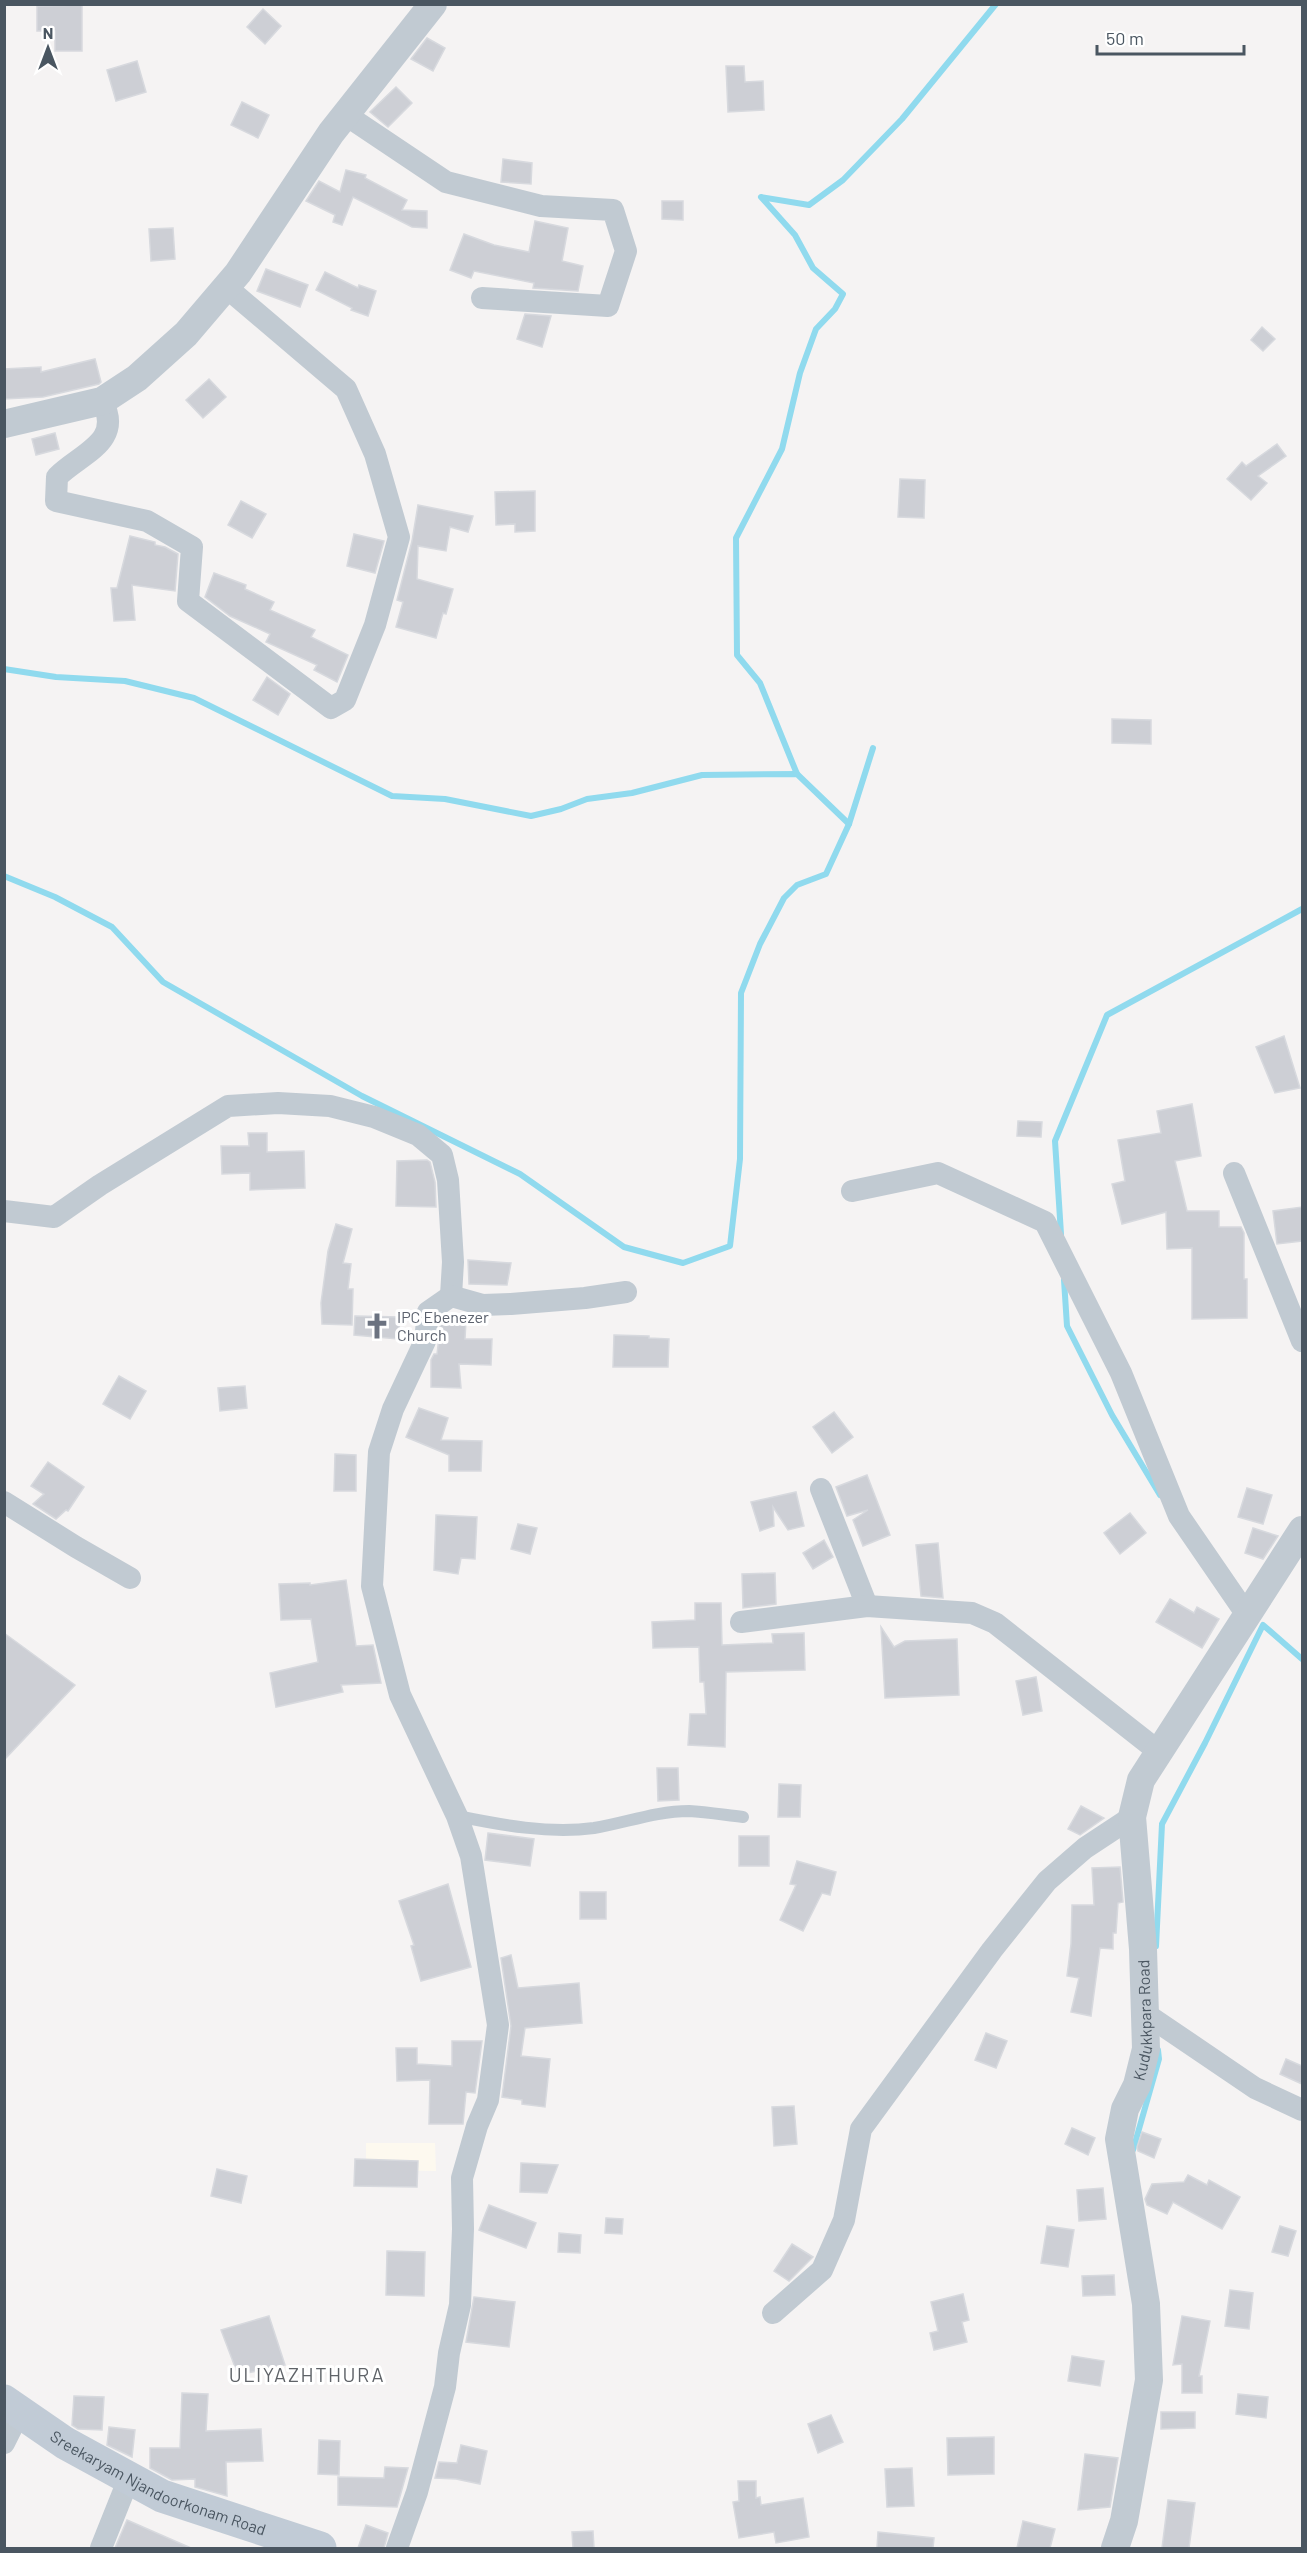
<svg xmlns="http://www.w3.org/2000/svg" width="1307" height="2553" font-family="Barlow,sans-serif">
	<rect width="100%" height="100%" fill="#f5f3f3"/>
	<!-- commercial -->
	<path fill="#fdf9ef" d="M366 2143H435L436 2171 366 2170Z"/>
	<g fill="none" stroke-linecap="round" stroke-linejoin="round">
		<!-- stream -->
		<g stroke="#90daee" stroke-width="6">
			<path d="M4 669 56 677 125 681 194 698 392 796 445 799 531 816 561 809 587 799 632 793 702 775 797 774 849 824"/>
			<path d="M797 774 760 683 737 655 736 538 782 449 800 373 816 329 835 309 843 294 813 268 795 235 761 197 809 205 843 180 902 119 996 4"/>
			<path d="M4 876 55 897 112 927 163 982 362 1096 520 1174 624 1247 683 1263 730 1246 740 1159 741 993 760 944 784 898 797 885 826 874 849 824 873 748"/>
			<path d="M1061 1234 1055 1141 1107 1015 1302 909"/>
			<path d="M1064 1280 1067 1326 1112 1415 1160 1495"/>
			<path d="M1156 1946 1162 1824 1205 1743 1263 1625 1302 1659"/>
			<path d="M1133 2150 1159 2059 1158 2050"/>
		</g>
	</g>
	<!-- building -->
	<g fill="#cdcfd5" stroke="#d7d9de" stroke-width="1.5">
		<path d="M82 5V51H55V31H37V6Z"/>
		<path d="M263 9 281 26 265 44 247 27Z"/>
		<path d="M427 38 445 48 433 71 411 59Z"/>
		<path d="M137 61 146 92 116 101 107 70Z"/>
		<path d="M726 66H744L745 82 763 81 764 110 728 112Z"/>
		<path d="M396 87 412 103 388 127 370 112Z"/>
		<path d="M242 102 269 115 258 138 231 125Z"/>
		<path d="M503 159 532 163 531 184 501 182Z"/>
		<path d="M346 170 366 175 365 178 407 200 402 210 427 211V228L412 227 353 197 342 225 333 222 335 215 306 201 319 181 340 192Z"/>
		<path d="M662 201H683V220L662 219Z"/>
		<path d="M535 221 568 228 562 261 583 266 578 291 533 288 534 283 474 271 471 278 450 270 464 234 494 245 529 252Z"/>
		<path d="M173 228 175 259 151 261 149 229Z"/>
		<path d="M266 269 308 285 300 307 257 291Z"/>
		<path d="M325 272 358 288 359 285 376 291 368 316 351 310 352 308 316 290Z"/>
		<path d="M525 314 551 316 542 347 517 339Z"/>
		<path d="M1262 327 1275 339 1263 351 1251 340Z"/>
		<path d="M95 359 101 382 99 384 43 397 4 399V369L41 367V372Z"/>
		<path d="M209 379 226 397 203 418 186 400Z"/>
		<path d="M55 433 59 449 36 455 32 439Z"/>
		<path d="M1277 444 1286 456 1258 476 1267 483 1251 500 1227 479 1242 462 1246 466Z"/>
		<path d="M900 479 925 480 924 518 898 517Z"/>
		<path d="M535 491V531L515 532V524L496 525 495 492Z"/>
		<path d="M241 501 266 514 252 538 228 525Z"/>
		<path d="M418 505 473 516 468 532 450 527 446 551 418 546 417 579 453 589 446 614 443 613 436 638 396 627 403 602 397 600 412 541Z"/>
		<path d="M354 534 384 541 375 573 347 566Z"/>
		<path d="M130 536 155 542V545L165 547 178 554 175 591 132 585 135 620 114 621 111 588H117Z"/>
		<path d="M214 573 246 585 245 589 274 602 270 610 315 630 311 637 348 655 337 682 314 670 317 665 266 642 270 634 230 616 205 597Z"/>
		<path d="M267 677 290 694 278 715 253 700Z"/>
		<path d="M1112 719 1151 720V744L1112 743Z"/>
		<path d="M1284 1036 1300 1088 1275 1093 1256 1047Z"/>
		<path d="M1192 1104 1201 1156 1175 1161 1187 1211H1219V1227H1241L1244 1233V1279H1247V1318L1192 1319V1248L1167 1249 1166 1212 1122 1224 1112 1184 1125 1181 1118 1140 1161 1133 1157 1111Z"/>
		<path d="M1018 1121 1042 1122 1041 1137 1017 1136Z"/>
		<path d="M248 1133H267V1152L304 1151 305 1188 250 1190V1173L222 1174 221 1146H249Z"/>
		<path d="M427 1160 430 1162 435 1182 436 1207 396 1206 397 1161Z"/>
		<path d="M1302 1207V1241L1277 1244 1273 1211Z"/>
		<path d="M336 1224 352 1229 343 1263 351 1264 348 1289H353L352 1325 322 1324 321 1303 328 1251Z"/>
		<path d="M468 1260 511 1263 507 1285 469 1284Z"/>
		<path d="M355 1316 400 1317 398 1339 354 1335Z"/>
		<path d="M441 1320H466L465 1339H492L491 1365 459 1364 461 1388 431 1387V1360L434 1354H437Z"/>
		<path d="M614 1335 649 1336V1338L669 1339 668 1367H613Z"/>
		<path d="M119 1376 146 1391 130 1419 103 1404Z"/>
		<path d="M245 1386 247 1408 220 1411 218 1388Z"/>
		<path d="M419 1408 448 1418 441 1440 482 1441 481 1471H449V1455L406 1437Z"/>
		<path d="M834 1412 853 1437 832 1453 813 1427Z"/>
		<path d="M335 1454 356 1455V1491H334Z"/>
		<path d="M48 1462 84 1487 68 1511 66 1510 56 1519 33 1504 44 1494 31 1486Z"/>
		<path d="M867 1475 890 1535 863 1546 853 1520 868 1510 847 1516 836 1487Z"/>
		<path d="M1247 1488 1272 1495 1263 1524 1238 1517Z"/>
		<path d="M796 1492 804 1526 788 1530 773 1507 774 1526 760 1531 751 1502Z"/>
		<path d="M1130 1513 1146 1533 1120 1554 1104 1533Z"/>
		<path d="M436 1515 477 1517 475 1559 461 1558 458 1574 434 1570Z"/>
		<path d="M518 1524 537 1528 530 1554 511 1549Z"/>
		<path d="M1253 1528 1278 1536 1263 1559 1245 1553Z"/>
		<path d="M824 1540 833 1557 813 1569 803 1553Z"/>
		<path d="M938 1543 943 1598 921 1596 916 1545Z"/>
		<path d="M775 1573 776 1604 743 1608 742 1574Z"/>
		<path d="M346 1580 356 1646 373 1645 381 1683 341 1685 343 1692 276 1707 270 1673 318 1662 311 1619 281 1620 279 1584 310 1583V1585Z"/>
		<path d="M1170 1599 1194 1613 1197 1607 1219 1619 1202 1648 1156 1622Z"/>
		<path d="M695 1603H721L722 1645 773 1643 772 1634 804 1633 805 1670 726 1672 725 1747 688 1745 690 1714H706L704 1682H700L699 1647 653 1648 652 1622 695 1620Z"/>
		<path d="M881 1627 894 1647 905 1641 957 1639 959 1695 885 1698Z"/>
		<path d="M4 1633 75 1685 4 1760Z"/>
		<path d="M1036 1677 1042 1711 1023 1715 1016 1681Z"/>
		<path d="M657 1768H678L679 1800 658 1801Z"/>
		<path d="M779 1784 801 1785 800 1817H778Z"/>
		<path d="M1081 1806 1104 1818 1080 1835 1068 1829Z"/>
		<path d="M488 1833 534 1839 530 1866 485 1860Z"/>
		<rect x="739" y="1836" width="30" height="30"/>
		<path d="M797 1861 836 1872 830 1895 822 1893 803 1931 780 1920 796 1885 790 1884Z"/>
		<path d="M1120 1867 1123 1902 1118 1903 1116 1933H1113V1949L1100 1948 1091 2016 1071 2012 1079 1978 1067 1976 1071 1944 1072 1905H1094L1092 1868Z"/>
		<path d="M448 1884 471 1967 421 1981 411 1946 414 1945 399 1901Z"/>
		<rect x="580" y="1892" width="26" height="27"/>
		<path d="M511 1955 518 1988 579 1983 582 2023 525 2028 521 2056 550 2059 545 2107 522 2104V2100L502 2097 511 2026 501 1958Z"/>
		<path d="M986 2033 1007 2041 996 2068 975 2060Z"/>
		<path d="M452 2041H482L475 2093 466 2092 463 2124H429L430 2080 397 2081 396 2048H417V2064L452 2066Z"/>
		<path d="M1286 2059 1302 2066V2084L1280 2074Z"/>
		<path d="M794 2106 797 2144 774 2146 772 2107Z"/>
		<path d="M1072 2128 1095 2138 1088 2155 1065 2144Z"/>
		<path d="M1142 2132 1161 2139 1154 2158 1138 2151 1137 2147Z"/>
		<path d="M355 2159 418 2161 417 2187 354 2186Z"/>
		<path d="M521 2163 558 2165 547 2193 520 2192Z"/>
		<path d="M217 2169 247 2176 241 2203 211 2196Z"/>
		<path d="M1188 2175 1207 2185 1209 2180 1240 2197 1222 2229 1173 2202 1167 2214 1147 2205 1145 2199 1152 2184 1184 2182Z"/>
		<path d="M1103 2188 1106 2219 1079 2221 1077 2190Z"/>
		<path d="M489 2205 536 2223 526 2248 479 2230Z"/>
		<path d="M606 2218 623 2219 622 2234 605 2233Z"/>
		<path d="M1047 2226 1074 2230 1068 2267 1041 2263Z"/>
		<path d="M1280 2226 1296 2231 1288 2256 1272 2252Z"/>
		<path d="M559 2233 581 2235 580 2253 558 2252Z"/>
		<path d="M792 2244 813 2257 789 2281 774 2271Z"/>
		<path d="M387 2251 425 2252 424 2296 386 2295Z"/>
		<path d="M1114 2275 1115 2295 1083 2296 1082 2276Z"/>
		<path d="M1230 2290 1253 2293 1249 2329 1225 2326Z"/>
		<path d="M963 2294 969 2320 962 2322 967 2342 934 2350 930 2333 938 2331 931 2302Z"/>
		<path d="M474 2297 515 2302 509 2347 466 2342Z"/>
		<path d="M269 2316 285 2365 238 2375 221 2330Z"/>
		<path d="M1182 2316 1210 2321 1199 2376H1202V2393H1182V2364L1173 2365Z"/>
		<path d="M1072 2356 1104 2361 1100 2386 1068 2381Z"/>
		<path d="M182 2393 208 2394 206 2431 261 2429 263 2461 226 2462 227 2496 195 2487V2479L172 2480 150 2468V2448H180Z"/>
		<path d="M1238 2394 1268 2397 1266 2418 1236 2414Z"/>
		<path d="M74 2396 104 2397 102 2430 78 2429 72 2425Z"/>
		<path d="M1161 2412H1195V2428L1161 2429Z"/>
		<path d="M831 2415 843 2442 818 2453 808 2424Z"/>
		<path d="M109 2427 135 2430 132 2457 107 2445Z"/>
		<path d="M994 2437V2474L948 2475 947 2438Z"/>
		<path d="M319 2440 340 2441 339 2475 318 2474Z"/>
		<path d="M461 2445 487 2451 480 2484 456 2479 435 2478 439 2462 457 2463Z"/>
		<path d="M1085 2454 1118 2458 1110 2507 1078 2510Z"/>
		<path d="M385 2467 408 2468 397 2507 338 2505V2477L384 2478Z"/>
		<path d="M912 2468 914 2506 887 2507 885 2469Z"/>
		<path d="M738 2481H756V2498L760 2497 761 2505 803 2498 809 2537 776 2543 774 2532 739 2538 733 2502 739 2501Z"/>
		<path d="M1168 2500 1195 2503 1189 2548H1162Z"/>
		<path d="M127 2520 191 2548H115Z"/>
		<path d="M1023 2521 1055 2529 1050 2548H1017Z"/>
		<path d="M366 2525 388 2533 384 2548H358Z"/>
		<path d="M593 2531 594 2548H573L572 2532Z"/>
		<path d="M878 2532 934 2538 933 2548H877Z"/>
	</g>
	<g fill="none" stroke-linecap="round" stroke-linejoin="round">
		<!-- service -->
		<path stroke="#c1cad2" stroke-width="12" d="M457 1816C501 1825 549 1834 594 1828 625 1823 656 1811 689 1811 707 1812 725 1815 743 1817"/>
		<!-- minor -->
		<g stroke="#c1cad2" stroke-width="22">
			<path d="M346 115 446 182 541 206 613 210 626 251 608 306 482 298"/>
			<path d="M102 401C124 442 81 453 57 477L56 501 147 521 192 547 188 601 331 708 345 700 375 625 399 537 375 454 346 389 226 287"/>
			<path d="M1234 1173 1302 1341"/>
			<path d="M852 1191 938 1173 1045 1222 1121 1373 1179 1516 1247 1615"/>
			<path d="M4 1211 54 1217 100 1185 228 1106 278 1103 330 1106 374 1117 418 1135 442 1155 448 1180 453 1262 451 1296"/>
			<path d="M821 1489 867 1606"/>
			<path d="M4 1502 76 1547 130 1578"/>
			<path d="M741 1622 867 1606 972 1613 995 1623 1158 1751"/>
			<path d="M1146 2014 1255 2088 1302 2110"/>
			<path d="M773 2313 822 2270 844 2220 861 2129 992 1950 1047 1881 1085 1848 1132 1817"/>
			<path d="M4 2443 19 2413"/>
			<path d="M101 2548 129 2478"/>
			<path d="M397 2548 417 2492 445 2387 449 2353 460 2305 463 2229 462 2178 477 2126 488 2100 498 2025 471 1856 457 1816 400 1695 372 1586 379 1452 393 1409 425 1341 428 1312 451 1296 483 1305 511 1304 585 1298 626 1292"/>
		</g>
		<!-- tertiary -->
		<g stroke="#c1cad2" stroke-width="28">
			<path d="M4 424 102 401 137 378 186 334 238 273 331 133 433 4"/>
			<path id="s1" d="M1115 2548 1124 2521 1149 2380 1146 2304 1119 2139 1125 2109 1137 2085 1146 2049 1143 1949 1132 1817 1141 1780 1302 1530"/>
		</g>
		<!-- secondary -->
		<path stroke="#c1cbd6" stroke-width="33" id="s2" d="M4 2401 65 2443 162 2496 320 2548"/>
	</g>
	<!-- icons -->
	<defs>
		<g id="church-bare" transform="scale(2.07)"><path d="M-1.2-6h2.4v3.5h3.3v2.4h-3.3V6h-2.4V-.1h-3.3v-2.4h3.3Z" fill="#6b7280" stroke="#fff" stroke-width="2.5" paint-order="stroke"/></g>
	</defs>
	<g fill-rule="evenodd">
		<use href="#church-bare" x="377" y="1326"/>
	</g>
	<g text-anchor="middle" stroke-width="6" stroke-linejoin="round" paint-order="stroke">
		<!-- worship labels -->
		<g font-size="16" fill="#5b616d" stroke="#fff" text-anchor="start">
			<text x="397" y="1323">IPC Ebenezer<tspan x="397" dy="18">Church</tspan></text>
		</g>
		<!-- street labels -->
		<g font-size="16" fill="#4a5661" stroke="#fff">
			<text dy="6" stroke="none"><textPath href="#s1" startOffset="538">Kudukkpara Road</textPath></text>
			<text dy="6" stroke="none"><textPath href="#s2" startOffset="176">Sreekaryam Njandoorkonam Road</textPath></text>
		</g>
		<!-- quarter labels -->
		<g font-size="20" letter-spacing="1.5" fill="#5f6368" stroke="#fff">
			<text x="307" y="2382">ULIYAZHTHURA</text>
		</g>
	</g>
	<!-- border -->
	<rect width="1307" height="2553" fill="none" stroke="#4a5661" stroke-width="12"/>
	<!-- north arrow -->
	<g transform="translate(48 48)" stroke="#ffffff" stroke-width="4.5" paint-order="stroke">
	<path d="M0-4.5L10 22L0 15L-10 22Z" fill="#4a5661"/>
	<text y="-9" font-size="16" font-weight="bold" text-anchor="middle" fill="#4a5661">N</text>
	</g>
	<!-- scale -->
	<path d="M1097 45v9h147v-9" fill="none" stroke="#4a5661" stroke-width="3"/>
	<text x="1106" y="45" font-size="18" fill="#4a5661" stroke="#ffffff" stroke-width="4.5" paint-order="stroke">50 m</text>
</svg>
